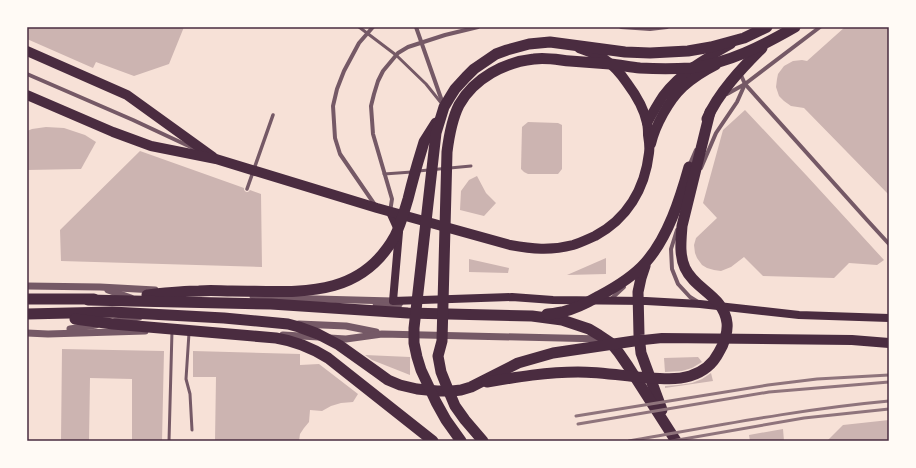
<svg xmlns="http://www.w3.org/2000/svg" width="916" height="468" font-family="'Varela Round',sans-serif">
	<rect width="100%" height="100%" fill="#f7e1d7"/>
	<!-- building -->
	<g fill="#ccb4b1">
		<path d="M27 27H106L109 28 111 27H184L169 64 134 76 96 62 93 68 27 39Z"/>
		<path d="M845 27H889V195L804 108 791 106 784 101 779 96 776 87 777 79 778 74 784 66 793 61 802 60 807 61Z"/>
		<path d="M745 110 807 176 884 260 877 265 849 263 834 278 763 276 744 257 731 267 721 271 714 270 707 268 702 265 697 258 695 253 694 245 696 238 717 218 703 203 723 130Z"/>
		<path d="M528 122 558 123 562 125V169L558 174H528L524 172 521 169 522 127Z"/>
		<path d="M46 127 64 128 85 135 96 142 81 169 27 170V131L32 129Z"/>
		<path d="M140 151 244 188V190L246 192H248L250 190 261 194 262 267 61 261 60 230Z"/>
		<path d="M477 176 486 193 496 203 484 216 460 210 461 191 469 180Z"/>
		<path d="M606 258V274L567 275Z"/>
		<path d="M469 259 509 268 508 273 469 272Z"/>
		<path d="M62 349 164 351 162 441H132V379L90 378 89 441H61Z"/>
		<path d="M193 351 300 354V365L319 364 358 394 353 402 341 403 331 406 322 411 310 410 309 422 304 428 300 434 299 441H215L216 377H193Z"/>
		<path d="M365 355 410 357V375L372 360Z"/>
		<path d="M698 357 702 362 692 368 682 371 665 372 664 358Z"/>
		<path d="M711 373 713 381 665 388V386L678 385 692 383 702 379Z"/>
		<path d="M889 420V441H827L843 425Z"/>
		<path d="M783 429 784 441H750L749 435Z"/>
	</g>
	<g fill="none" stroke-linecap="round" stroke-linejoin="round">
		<!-- service -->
		<g stroke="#755966" stroke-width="3">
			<path d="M359 27 396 55 426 84 442 104"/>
			<path d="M418 171 471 166"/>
			<path d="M384 174 412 172"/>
			<path d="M189 333 186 379 190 394 192 430"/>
			<path d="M169 441 172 331"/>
		</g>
		<!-- pedestrian -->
		<path stroke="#755966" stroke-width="3.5" d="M247 189 273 115"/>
		<!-- minor -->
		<g stroke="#755966" stroke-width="4">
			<path d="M373 27 359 43 344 71 337 89 333 106 335 138 340 154 375 205"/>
			<path d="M416 27 443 104"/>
			<path d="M621 27 650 29 667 27"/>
			<path d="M740 73 745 84 867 220 889 244"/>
			<path d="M27 74 133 120 195 149"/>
			<path d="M727 94 745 84 820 27"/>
			<path d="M689 166 696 150"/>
			<path d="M701 168 716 133 737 102 745 84"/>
			<path d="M390 212 392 199 373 134 371 106 374 94 378 81 383 71 398 53 408 47 445 35 478 27"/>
			<path d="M677 230 671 249 672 269 678 284 690 297 698 302"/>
			<path d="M610 300 624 287"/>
		</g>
		<!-- tertiary -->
		<g stroke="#755966" stroke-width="7">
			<path d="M27 286 100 287 155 290"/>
			<path d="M108 290 131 298"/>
			<path d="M253 296 279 298 393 301"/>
			<path d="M376 306H398L401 301"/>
			<path d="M116 321 139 317"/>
			<path d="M299 324 346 326 376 332"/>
			<path d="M70 329 96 325"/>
			<path d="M27 333 48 334 145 331"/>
			<path d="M283 335 319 337"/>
			<path d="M329 338 346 339 382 334 602 339"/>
		</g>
		<!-- secondary -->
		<path stroke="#4a2c40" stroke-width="8" d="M390 212 399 232 393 301 512 297 553 300 646 301 700 304 799 315 889 318"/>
		<!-- primary -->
		<g stroke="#4a2c40" stroke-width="10">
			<path d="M27 51 127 95 213 157"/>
			<path d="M27 95 113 132 151 146 216 159 377 208 510 245C532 249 550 251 573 245 580 243 588 239 595 236 627 219 645 189 649 153 650 147 649 141 648 135 648 131 648 127 647 123 644 108 636 95 627 83 621 74 613 65 604 59 597 54 587 51 579 48"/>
			<path d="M647 123C652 114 657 105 663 96 680 73 706 58 731 44"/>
			<path d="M651 144C655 126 669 100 683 87 693 78 704 71 716 65"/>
			<path d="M634 341 662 338 852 340 889 343"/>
		</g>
		<!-- trunk -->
		<g stroke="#4a2c40" stroke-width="11">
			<path d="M707 119C718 93 742 68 762 48"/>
			<path d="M645 266 641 278 638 292 639 335 641 353 662 410"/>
			<path d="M147 295C165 293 182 291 199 291 210 290 221 291 232 291 296 291 359 301 395 236 401 224 404 212 408 199 412 183 416 168 421 152L424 142 436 123"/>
			<path d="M27 299H94"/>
			<path d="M88 300 271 304 408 313 532 316 562 320 589 329 599 335 611 343 619 353 628 366 676 441"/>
			<path d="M27 314 112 312 224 318 288 324 299 327 318 334 339 345 377 372 388 380 400 385 417 389 437 391H452L461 390 471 387 518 363 553 353 634 341"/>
			<path d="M547 314C552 314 557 313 562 312 575 309 587 303 599 296 616 287 633 277 646 262 668 237 680 199 689 167"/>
			<path d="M75 319 113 324 276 338C295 341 312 348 328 358L433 441"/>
			<path d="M487 382C517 377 547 372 578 372 598 372 618 375 638 377 655 378 673 381 690 376 703 372 713 364 719 352 724 344 728 332 727 323 724 296 695 290 685 268 679 255 681 240 682 226L710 112"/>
			<path d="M461 441 446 420 436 402 421 370 417 357 414 343V328L436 133 444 107 450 97 455 89 466 77 474 69 496 54 507 50 529 44 550 42 625 52 650 53 688 51 711 47 744 38 767 27"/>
			<path d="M483 441 465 420 455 406 447 387 441 372 438 356 442 341 447 152C449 136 452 119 459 105 474 78 505 62 534 59 546 57 559 60 570 61 583 62 596 63 610 64 620 65 630 67 640 68 657 69 674 69 691 68 729 63 762 46 795 27"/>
		</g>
		<!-- rail -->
		<g stroke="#8f747c" stroke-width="3">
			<path d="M576 416 768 385 817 379 889 375"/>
			<path d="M578 424 769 392 889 382"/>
			<path d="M629 441C715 426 802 409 889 401"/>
			<path d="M672 441 804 418 889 409"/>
		</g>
	</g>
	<!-- border -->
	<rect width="916" height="468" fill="none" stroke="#fffaf5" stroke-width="56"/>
	<rect x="28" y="28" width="860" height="412" fill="none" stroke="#4a2c40" stroke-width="1.5"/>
</svg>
